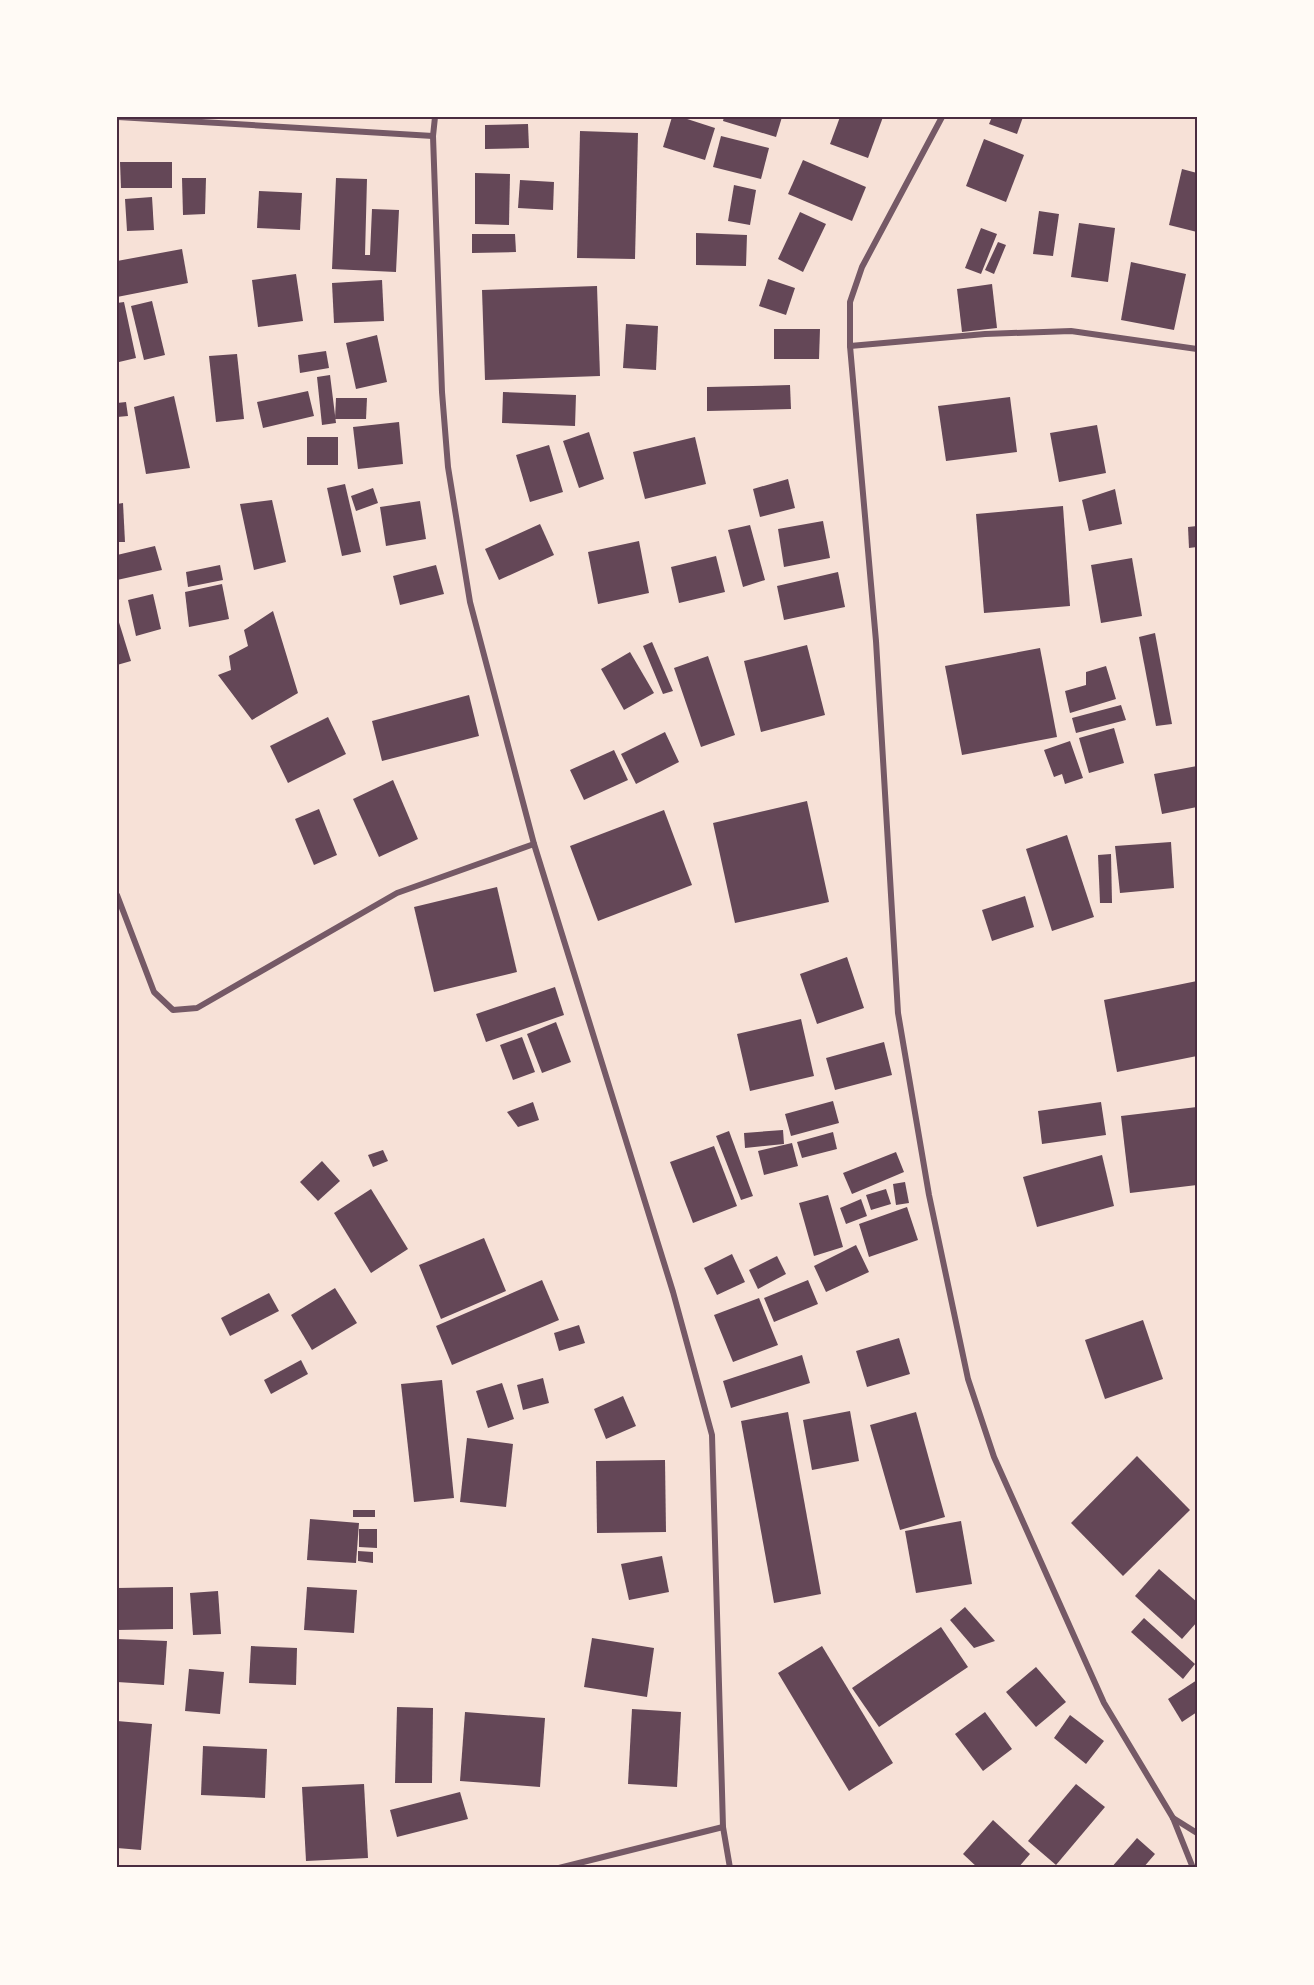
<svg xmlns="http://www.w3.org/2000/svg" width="1314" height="1985" font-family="'PT Serif',serif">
	<rect width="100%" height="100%" fill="#f7e1d7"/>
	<!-- building -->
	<g fill="#644757">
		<path d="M672 117H681L715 128 705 160 663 147Z"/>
		<path d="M724 117H782L776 137 723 121Z"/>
		<path d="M840 117H883L868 158 830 144Z"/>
		<path d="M992 117H1023L1017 134 989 124Z"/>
		<path d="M528 124 529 148 485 149V125Z"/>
		<path d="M580 131 638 133 635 259 577 258Z"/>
		<path d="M721 136 769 148 761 179 713 167Z"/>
		<path d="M984 139 1024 155 1006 202 966 186Z"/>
		<path d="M803 160 866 187 852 221 788 194Z"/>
		<path d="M120 162H172V188H121Z"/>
		<path d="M1182 169 1197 173V232L1169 225Z"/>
		<path d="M475 173 510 174 509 225 475 224Z"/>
		<path d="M182 178H206L205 214 183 215Z"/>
		<path d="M336 178 367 179 365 255H370L372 209 399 210 396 272 332 269Z"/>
		<path d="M520 180 554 182 553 210 518 208Z"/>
		<path d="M734 185 756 190 750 225 728 221Z"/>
		<path d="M259 191 302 193 300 230 257 228Z"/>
		<path d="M152 197 154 230 127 231 125 199Z"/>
		<path d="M1039 211 1059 214 1053 256 1033 254Z"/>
		<path d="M800 212 826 224 803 272 778 259Z"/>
		<path d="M1079 223 1115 228 1108 282 1071 277Z"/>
		<path d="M981 228 997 234 981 274 965 268Z"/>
		<path d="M696 233 747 235 746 266 696 265Z"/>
		<path d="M472 234H515L516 252 472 253Z"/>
		<path d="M998 242 1006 245 994 274 985 270Z"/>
		<path d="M182 249 188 283 117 297V261Z"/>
		<path d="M1131 262 1186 274 1174 330 1121 320Z"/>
		<path d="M296 274 303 321 258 327 252 280Z"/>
		<path d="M768 279 795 288 786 315 759 306Z"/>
		<path d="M382 280 384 321 334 323 332 283Z"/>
		<path d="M992 284 997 328 962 332 957 289Z"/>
		<path d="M597 286 600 376 485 380 482 290Z"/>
		<path d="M152 301 165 355 144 360 131 306Z"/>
		<path d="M124 302 136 358 119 362 117 303Z"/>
		<path d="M626 324 658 326 656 370 623 368Z"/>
		<path d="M774 329H820L819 359H774Z"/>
		<path d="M377 335 387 382 356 389 346 343Z"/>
		<path d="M326 351 329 368 300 373 298 355Z"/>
		<path d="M237 354 244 419 216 422 209 356Z"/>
		<path d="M330 375 336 423 322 425 317 377Z"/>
		<path d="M790 385 791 409 707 411V387Z"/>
		<path d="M308 391 314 416 263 428 257 402Z"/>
		<path d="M503 392 576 395 575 426 502 423Z"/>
		<path d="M174 396 190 468 146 474 134 407Z"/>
		<path d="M1010 397 1017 452 946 461 938 406Z"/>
		<path d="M336 398H367L366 419H335Z"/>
		<path d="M126 402 128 416 117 417V403Z"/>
		<path d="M399 422 403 464 358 469 353 427Z"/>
		<path d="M1097 425 1106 473 1059 482 1050 433Z"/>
		<path d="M589 432 604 479 579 488 563 441Z"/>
		<rect x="307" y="437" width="31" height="28"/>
		<path d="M695 437 706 484 645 499 633 452Z"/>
		<path d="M549 445 563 492 530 502 516 455Z"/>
		<path d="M788 479 795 508 760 517 753 489Z"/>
		<path d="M345 484 361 552 342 556 327 488Z"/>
		<path d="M373 488 378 503 356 511 351 496Z"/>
		<path d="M1115 489 1122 524 1089 531 1082 500Z"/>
		<path d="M272 500 286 562 254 570 240 504Z"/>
		<path d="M420 501 426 539 386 546 380 507Z"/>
		<path d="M123 503 125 542H117V504Z"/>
		<path d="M1063 506 1070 606 984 613 976 514Z"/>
		<path d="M823 521 830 558 784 567 778 529Z"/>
		<path d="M540 524 554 555 499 580 485 549Z"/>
		<path d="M750 525 765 580 743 587 728 530Z"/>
		<path d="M1197 526V547L1189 548 1188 527Z"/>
		<path d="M639 541 649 593 598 604 588 552Z"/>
		<path d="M155 546 162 570 117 580V555Z"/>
		<path d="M716 556 725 592 679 603 671 567Z"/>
		<path d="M1132 558 1142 616 1101 623 1091 565Z"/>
		<path d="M220 565 223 580 188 587 186 572Z"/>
		<path d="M436 565 444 594 400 605 393 576Z"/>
		<path d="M838 572 845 607 784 620 777 586Z"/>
		<path d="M222 584 229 619 189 627 185 592Z"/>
		<path d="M153 594 161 629 136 636 128 600Z"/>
		<path d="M273 611 298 693 252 720 218 675 231 670 229 656 248 646 244 630Z"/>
		<path d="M117 616 131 661 117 665Z"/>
		<path d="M1155 633 1172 724 1156 726 1139 637Z"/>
		<path d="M652 642 673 691 663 694 643 646Z"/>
		<path d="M807 645 825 715 761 732 744 661Z"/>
		<path d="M1040 648 1057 737 962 755 945 666Z"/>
		<path d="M630 652 654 693 624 710 601 669Z"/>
		<path d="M708 656 735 735 701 747 674 668Z"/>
		<path d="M1106 666 1116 699 1070 713 1065 691 1086 685V672Z"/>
		<path d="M469 695 479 736 382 761 372 721Z"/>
		<path d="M1121 705 1126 720 1076 733 1072 718Z"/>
		<path d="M328 717 346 754 288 783 270 746Z"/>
		<path d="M1114 728 1124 763 1089 773 1079 738Z"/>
		<path d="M665 732 679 762 636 784 621 754Z"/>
		<path d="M1070 741 1083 778 1065 784 1062 774 1054 777 1044 750Z"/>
		<path d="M614 750 628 780 584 800 570 770Z"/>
		<path d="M1197 766V807L1162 814 1154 774Z"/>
		<path d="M393 780 418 839 379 857 353 799Z"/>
		<path d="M807 801 829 902 735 923 713 823Z"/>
		<path d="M319 809 337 855 314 865 295 819Z"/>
		<path d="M664 810 692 885 598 921 570 846Z"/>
		<path d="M1067 835 1094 917 1052 931 1026 849Z"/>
		<path d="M1171 842 1174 888 1120 893 1115 846Z"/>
		<path d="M1111 854 1112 903H1100L1098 855Z"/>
		<path d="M497 887 517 972 434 992 414 907Z"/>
		<path d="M1025 896 1034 927 992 941 982 910Z"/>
		<path d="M847 957 864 1008 817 1024 800 974Z"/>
		<path d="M1197 981V1056L1117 1072 1104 1000Z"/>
		<path d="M555 987 564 1015 486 1042 476 1014Z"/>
		<path d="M801 1019 814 1076 750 1091 737 1034Z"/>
		<path d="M556 1022 571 1062 542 1073 527 1034Z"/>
		<path d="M522 1037 535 1072 513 1080 500 1045Z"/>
		<path d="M884 1042 892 1075 835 1090 826 1058Z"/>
		<path d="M833 1101 839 1123 791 1136 785 1114Z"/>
		<path d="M533 1102 539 1120 518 1127 507 1112Z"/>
		<path d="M1101 1102 1106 1135 1042 1144 1038 1111Z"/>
		<path d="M1197 1107V1185L1130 1193 1121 1116Z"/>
		<path d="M783 1130 784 1144 745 1148 744 1133Z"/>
		<path d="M729 1131 753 1196 741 1200 716 1136Z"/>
		<path d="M833 1132 837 1149 802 1158 797 1142Z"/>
		<path d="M792 1143 798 1166 764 1175 758 1151Z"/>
		<path d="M714 1146 737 1206 693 1223 670 1162Z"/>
		<path d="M383 1150 388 1161 373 1167 368 1155Z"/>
		<path d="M896 1152 904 1172 852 1194 843 1173Z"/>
		<path d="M1102 1155 1114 1206 1037 1227 1023 1177Z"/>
		<path d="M322 1161 340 1181 318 1201 300 1182Z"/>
		<path d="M905 1182 909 1203 896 1205 893 1184Z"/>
		<path d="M371 1189 408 1249 371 1273 334 1213Z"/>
		<path d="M886 1189 891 1204 871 1210 866 1195Z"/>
		<path d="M828 1195 843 1247 814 1256 799 1203Z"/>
		<path d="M861 1199 867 1216 846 1224 840 1208Z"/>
		<path d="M907 1207 918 1240 869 1257 859 1224Z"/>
		<path d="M484 1238 506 1291 441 1319 419 1265Z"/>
		<path d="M856 1245 869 1272 826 1292 814 1266Z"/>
		<path d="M732 1254 745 1282 717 1295 704 1268Z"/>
		<path d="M777 1256 786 1274 758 1289 749 1270Z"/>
		<path d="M542 1280 559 1320 452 1365 436 1326Z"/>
		<path d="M808 1280 818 1304 774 1322 764 1298Z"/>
		<path d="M335 1288 357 1323 312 1350 291 1315Z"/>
		<path d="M269 1293 279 1311 230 1336 221 1318Z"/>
		<path d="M759 1298 778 1345 733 1362 714 1315Z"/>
		<path d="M1143 1320 1163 1379 1105 1399 1085 1340Z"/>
		<path d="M579 1325 585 1343 559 1351 554 1333Z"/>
		<path d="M899 1338 910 1374 867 1387 856 1351Z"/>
		<path d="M802 1355 810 1383 731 1408 723 1381Z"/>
		<path d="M301 1360 308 1374 271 1394 264 1380Z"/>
		<path d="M543 1378 549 1403 523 1410 517 1385Z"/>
		<path d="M442 1380 454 1498 414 1502 401 1384Z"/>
		<path d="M502 1383 514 1419 488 1428 476 1391Z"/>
		<path d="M623 1396 636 1426 606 1439 594 1409Z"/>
		<path d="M850 1411 859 1461 812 1470 803 1420Z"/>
		<path d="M788 1412 821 1594 774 1603 741 1421Z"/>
		<path d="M916 1412 945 1517 900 1530 870 1425Z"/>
		<path d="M467 1438 513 1444 506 1507 460 1502Z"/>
		<path d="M1137 1456 1190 1510 1123 1576 1071 1523Z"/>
		<path d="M665 1460 666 1532 597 1533 596 1461Z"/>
		<rect x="353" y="1510" width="22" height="7"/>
		<path d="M310 1519 359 1523 356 1563 307 1560Z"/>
		<path d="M961 1521 972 1584 916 1593 905 1531Z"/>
		<path d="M359 1529H377V1548L359 1547Z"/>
		<path d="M358 1551 373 1552V1563L358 1561Z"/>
		<path d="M662 1556 669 1592 629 1600 621 1564Z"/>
		<path d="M1159 1569 1197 1602V1622L1182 1639 1135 1596Z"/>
		<path d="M173 1587V1629L117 1630V1588Z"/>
		<path d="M307 1587 357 1590 354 1633 304 1630Z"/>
		<path d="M218 1591 221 1634 193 1635 190 1593Z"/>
		<path d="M965 1607 995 1641 974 1648 950 1620Z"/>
		<path d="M1144 1618 1195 1664 1183 1679 1131 1632Z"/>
		<path d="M941 1627 968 1667 879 1727 852 1688Z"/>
		<path d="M592 1638 654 1648 647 1697 584 1687Z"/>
		<path d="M117 1639 167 1641 164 1685 117 1682Z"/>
		<path d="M251 1646 297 1648 296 1685 249 1683Z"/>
		<path d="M822 1646 893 1763 849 1791 778 1673Z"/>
		<path d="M1036 1667 1066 1702 1036 1727 1006 1692Z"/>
		<path d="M189 1669 224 1672 220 1714 185 1711Z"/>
		<path d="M1197 1680V1712L1182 1722 1168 1699Z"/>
		<path d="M397 1707 433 1708 432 1783H395Z"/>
		<path d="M632 1709 681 1712 677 1787 628 1784Z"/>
		<path d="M465 1712 545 1718 540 1787 460 1781Z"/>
		<path d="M985 1712 1012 1749 983 1771 955 1734Z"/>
		<path d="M1070 1715 1104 1741 1086 1764 1054 1738Z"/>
		<path d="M117 1721 152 1724 141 1850 117 1848Z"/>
		<path d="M203 1746 267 1749 265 1798 201 1795Z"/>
		<path d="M364 1784 368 1858 306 1861 302 1787Z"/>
		<path d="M1076 1784 1105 1807 1056 1865 1028 1841Z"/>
		<path d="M460 1792 468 1819 397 1837 390 1810Z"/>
		<path d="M993 1820 1030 1854 1018 1868H978L963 1854Z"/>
		<path d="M1137 1838 1155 1854 1143 1868H1111Z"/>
	</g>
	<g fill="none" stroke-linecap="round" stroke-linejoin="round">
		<!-- minor -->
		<g stroke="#755966" stroke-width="6">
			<path d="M118 117 433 136"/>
			<path d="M435 117 433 136 442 392 448 467 470 602 534 844 673 1292 712 1435 723 1827 730 1868"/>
			<path d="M942 117 862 267 850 302V346L876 641 898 1013 929 1195 968 1379 994 1457 1104 1703 1173 1818 1193 1868"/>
			<path d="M850 346 985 334 1071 331 1197 349"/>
			<path d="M117 895 154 992 173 1010 197 1008 397 893 534 844"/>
			<path d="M1173 1818 1197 1833"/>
			<path d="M559 1868 723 1827"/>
		</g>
	</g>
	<!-- border -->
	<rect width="1314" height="1985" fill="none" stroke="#fffaf5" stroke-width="237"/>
	<rect x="118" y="118" width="1078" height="1748" fill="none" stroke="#4a2c40" stroke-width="2"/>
</svg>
